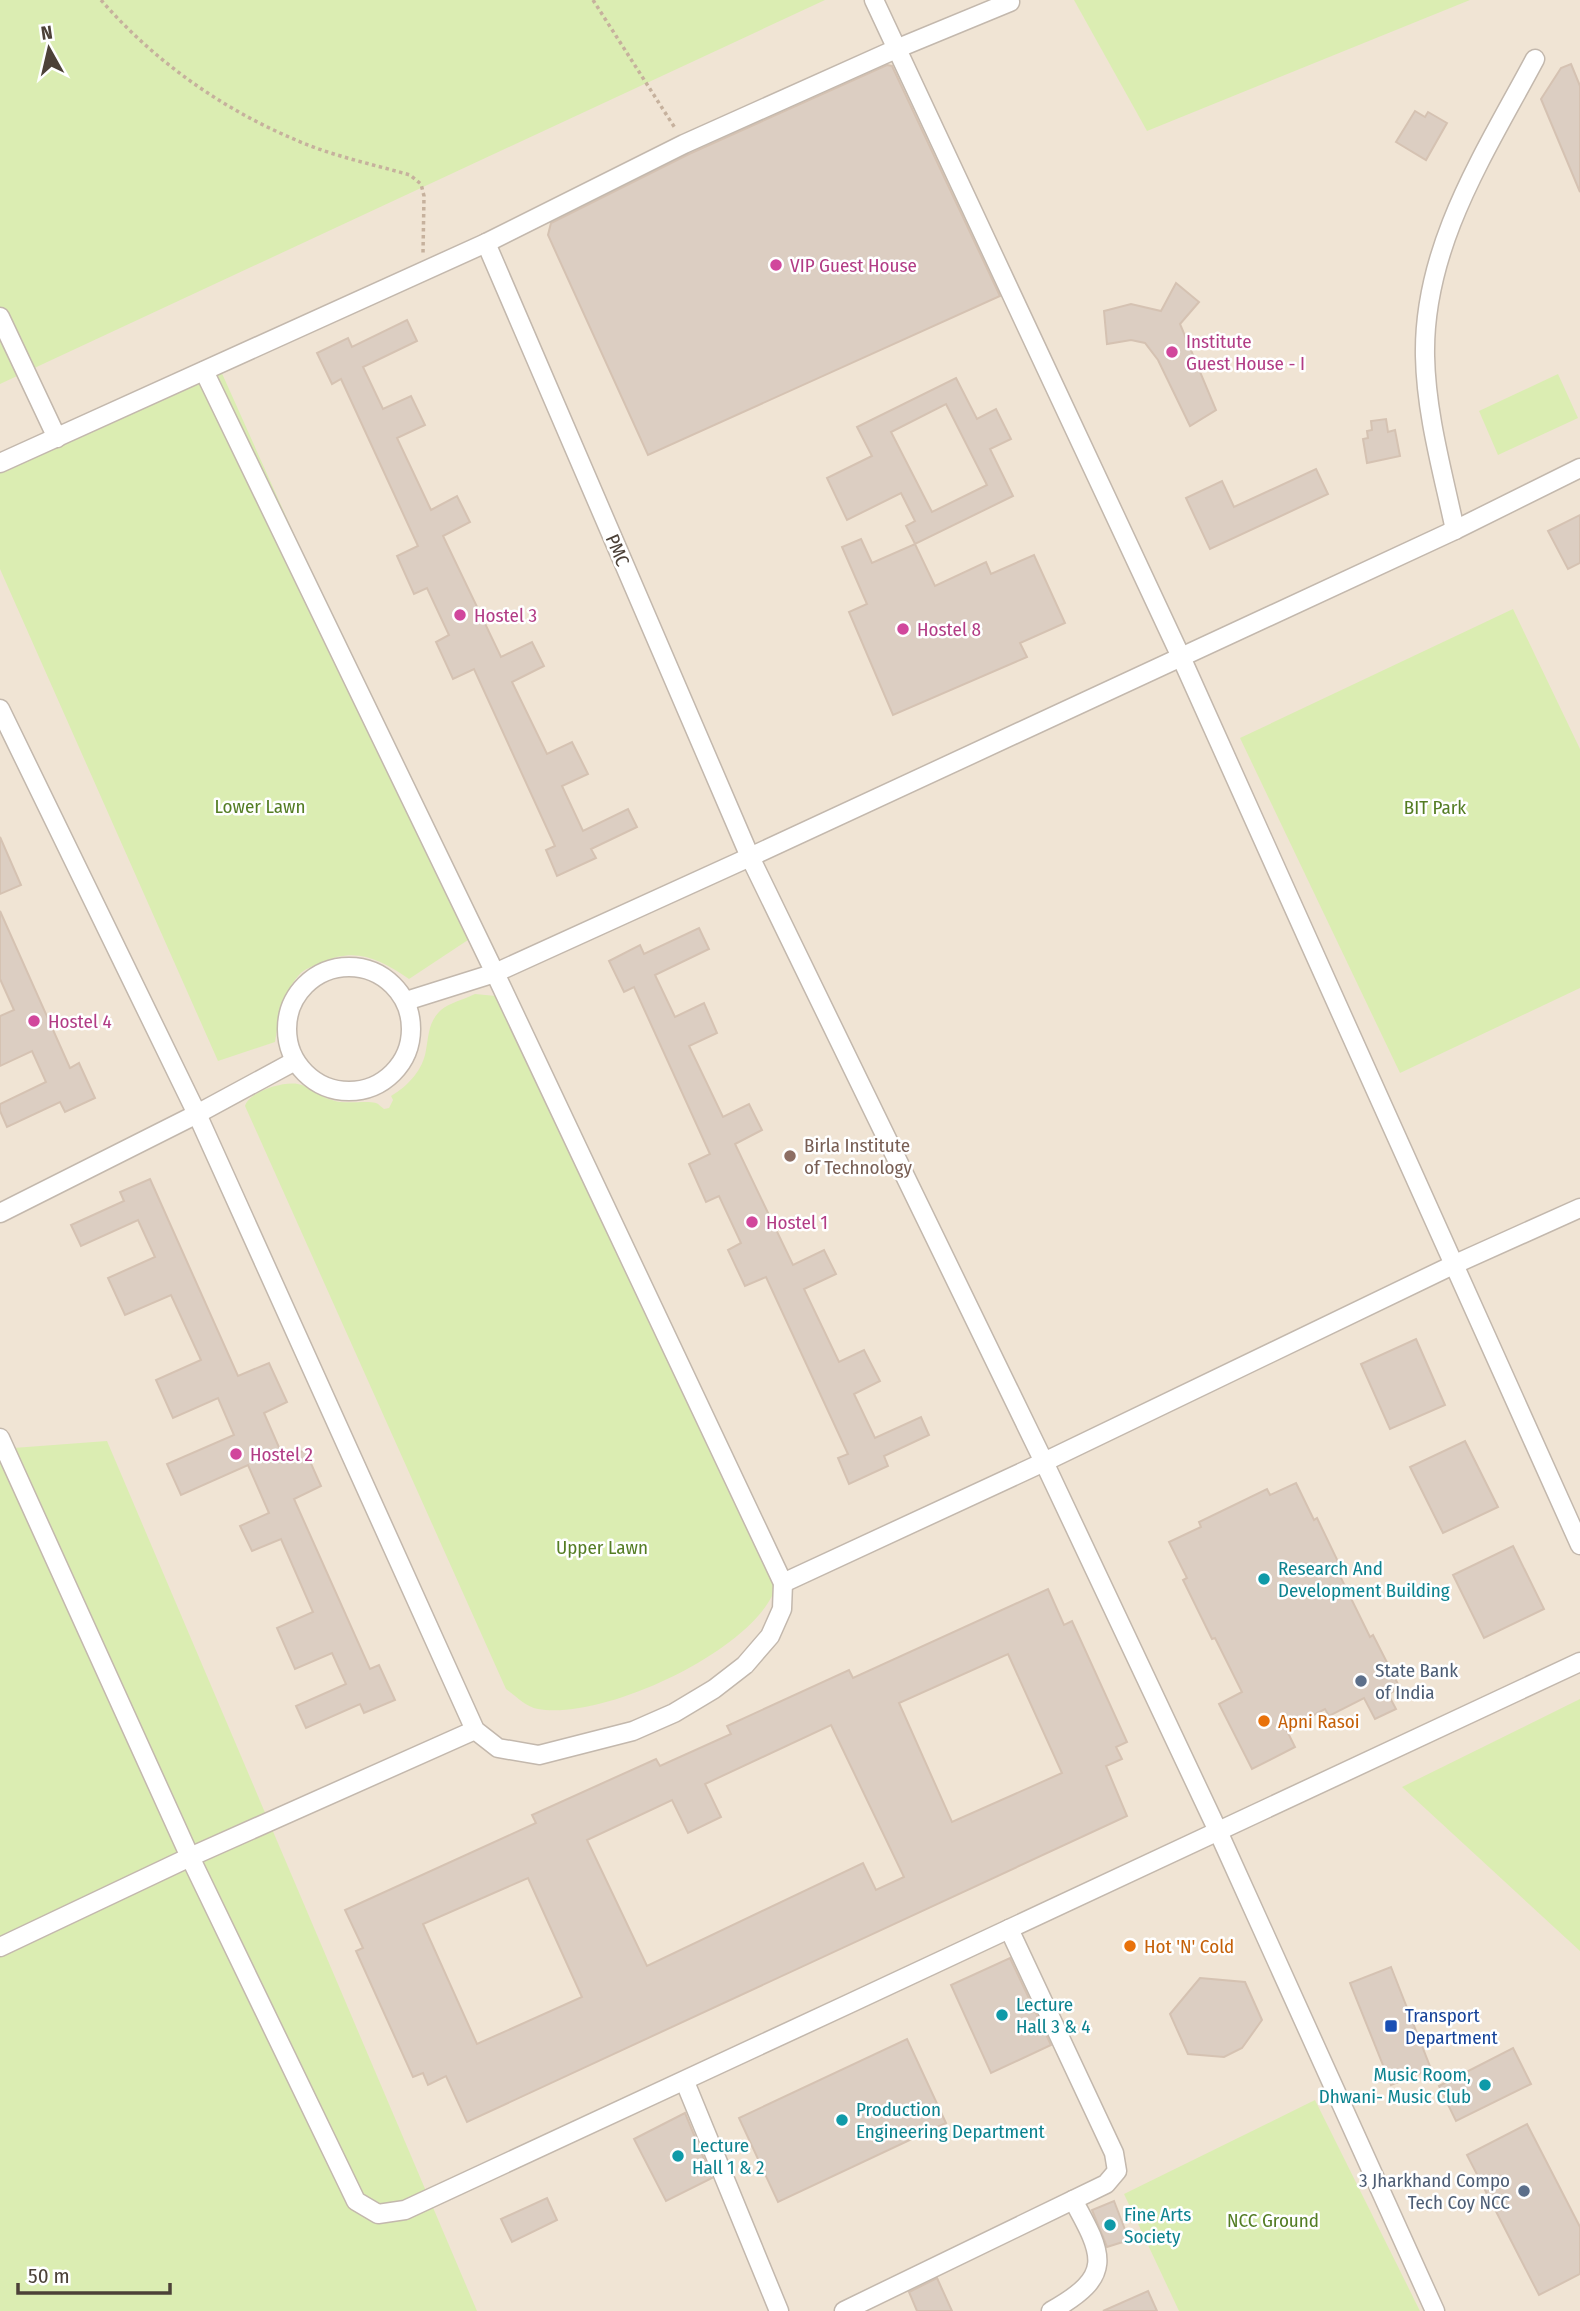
<svg xmlns="http://www.w3.org/2000/svg" width="1580" height="2311" font-family="'Fira Sans Condensed',sans-serif">
	<rect width="100%" height="100%" fill="#f6f1eb"/>
	<!-- education -->
	<rect fill="#f0e4d4" x="0" y="0" width="1580" height="2311"/>
	<!-- green -->
	<g fill="#dbedb2">
		<path d="M0 0H825L0 384Z"/>
		<path d="M1074 0H1470L1147 131Z"/>
		<path d="M220 369 474 936 409 979C380 959 356 947 323 962 315 965 304 969 299 975 283 993 279 1019 275 1042L218 1061 0 569V473Z"/>
		<path d="M1558 374 1578 418 1498 455 1479 411Z"/>
		<path d="M1513 609 1580 749V988L1400 1073 1240 738Z"/>
		<path d="M475 994 496 996 777 1575C775 1582 775 1590 772 1596 742 1655 602 1720 538 1709 526 1707 516 1696 506 1689L245 1106C249 1091 288 1079 302 1085 312 1089 321 1097 332 1100 346 1105 365 1100 376 1103 379 1104 381 1107 384 1109L389 1108 393 1100 391 1096C408 1086 423 1070 426 1050 429 1035 428 1022 441 1010 449 1003 465 999 475 994Z"/>
		<path d="M107 1441 477 2311H0V1449Z"/>
		<path d="M1580 1699V1951L1402 1787Z"/>
		<path d="M1315 2100 1420 2311H1179L1124 2194Z"/>
	</g>
	<!-- building -->
	<g fill="#dccec2" stroke="#d5c2b2" stroke-width="2" fill-rule="evenodd">
		<path d="M1571 64 1580 86V192L1541 99 1561 68Z"/>
		<path d="M887 65 892 66 1000 296 648 455 548 235 551 223 689 154Z"/>
		<path d="M1415 111 1425 117 1428 112 1447 123 1426 160 1396 142Z"/>
		<path d="M1176 283 1199 302 1180 324 1216 410 1190 426 1158 360 1145 343 1131 340 1107 344 1104 311 1131 304 1161 311Z"/>
		<path d="M407 320 417 341 363 367 383 409 411 396 425 425 397 438 431 510 457 496 470 522 443 536 501 657 532 642 544 666 512 682 547 754 572 742 588 774 562 786 583 831 628 809 637 827 591 849 596 858 557 876 546 850 555 846 474 669 453 679 436 642 449 635 427 588 414 594 397 556 418 546 341 379 332 384 317 353 348 338 352 347Z"/>
		<path d="M956 378 977 419 996 409 1011 439 990 449 1013 496 915 544 906 526 915 521 901 493 847 520 827 478 872 456 857 427ZM946 404 987 485 932 512 891 432Z"/>
		<path d="M1386 419 1388 432 1395 430 1400 456 1367 463 1363 439 1368 438 1367 431 1372 430 1371 421Z"/>
		<path d="M1316 469 1328 494 1210 549 1186 498 1222 481 1234 507Z"/>
		<path d="M1580 515V563L1568 569 1548 531Z"/>
		<path d="M861 539 872 563 915 544 935 586 986 562 991 574 1034 555 1065 623 1020 643 1027 657 893 715 849 612 867 604 842 547Z"/>
		<path d="M0 837 21 885 0 894Z"/>
		<path d="M0 911 70 1068 79 1063 95 1098 65 1112 60 1102 7 1127 0 1111V1104L46 1082 32 1051 0 1066V1016L14 1010 0 979Z"/>
		<path d="M699 928 709 949 655 975 675 1017 704 1003 717 1033 689 1046 723 1117 749 1104 762 1130 735 1144 793 1265 824 1250 836 1274 804 1289 839 1362 864 1350 880 1381 854 1394 875 1438 921 1417 929 1435 884 1456 888 1466 849 1484 838 1458 848 1454 766 1277 745 1286 728 1250 741 1243 719 1196 706 1202 689 1164 710 1154 634 987 624 992 609 961 640 945 644 954Z"/>
		<path d="M150 1179 238 1376 269 1363 287 1402 264 1413 284 1459 305 1450 321 1486 294 1499 370 1669 379 1665 395 1700 364 1713 360 1704 306 1728 296 1706 346 1684 332 1653 295 1669 277 1628 313 1612 281 1539 252 1551 240 1526 269 1513 248 1465 181 1495 167 1464 234 1435 218 1398 173 1418 156 1380 201 1360 171 1295 125 1315 108 1278 155 1257 138 1220 81 1246 71 1225 124 1201 120 1192Z"/>
		<path d="M1416 1339 1445 1405 1390 1429 1361 1364Z"/>
		<path d="M1465 1441 1498 1507 1443 1533 1410 1467Z"/>
		<path d="M1296 1483 1314 1520 1317 1518 1343 1572 1339 1574 1370 1637 1373 1635 1400 1688 1388 1694 1396 1709 1375 1719 1364 1698 1329 1716 1325 1709 1286 1729 1295 1747 1252 1769 1219 1704 1242 1692 1215 1638 1212 1639 1183 1580 1187 1578 1169 1542 1201 1527 1199 1522 1267 1489 1270 1495Z"/>
		<path d="M1513 1546 1544 1609 1484 1638 1453 1575Z"/>
		<path d="M1048 1589 1064 1625 1072 1621 1127 1742 1116 1747 1122 1759 1106 1766 1127 1816 467 2122 446 2076 428 2085 423 2073 413 2077 356 1951 363 1948 345 1910 536 1823 532 1815 656 1759 660 1766 731 1734 727 1726 849 1670 853 1678ZM1008 1654 1062 1773 952 1822 899 1703ZM831 1725 904 1877 876 1890 863 1863 647 1966 587 1840 672 1800 688 1833 721 1817 705 1784ZM528 1878 582 1997 477 2044 423 1924Z"/>
		<path d="M1010 1958 1051 2045 991 2073 951 1985Z"/>
		<path d="M1391 1967 1431 2069 1391 2085 1350 1983Z"/>
		<path d="M1200 1978 1245 1982 1262 2020 1242 2048 1224 2057 1188 2054 1170 2014Z"/>
		<path d="M907 2039 946 2123 778 2202 739 2118Z"/>
		<path d="M1513 2048 1531 2084 1456 2121 1439 2086Z"/>
		<path d="M685 2113 712 2178 666 2201 634 2139Z"/>
		<path d="M1527 2124 1580 2227V2274L1539 2295 1467 2155Z"/>
		<path d="M547 2198 557 2220 512 2242 501 2219Z"/>
		<path d="M1114 2201 1129 2240 1107 2247 1092 2210Z"/>
		<path d="M937 2278 952 2311H917L909 2292Z"/>
		<path d="M1148 2291 1157 2311H1103Z"/>
	</g>
	<g fill="none" stroke-linecap="round" stroke-linejoin="round">
		<!-- street casing -->
		<g stroke="#c3b8ad" stroke-width="21">
			<g id="street">
				<path d="M874 0 1181 657 1580 1545"/>
				<path d="M486 243 750 857 1044 1462 1217 1829 1435 2311"/>
				<path d="M0 317 57 438"/>
				<path d="M0 463 486 243 684 144 896 49 1010 2"/>
				<path d="M1455 530C1443 473 1426 414 1425 356 1423 246 1485 153 1535 59"/>
				<path d="M0 709 197 1114 475 1730 498 1748 539 1755 633 1731 674 1713 714 1689 745 1665 770 1636 782 1609 783 1583 495 973 204 371"/>
				<circle cx="349" cy="1029" r="62"/>
				<path d="M406 1001 495 973 750 857 1455 530 1580 468"/>
				<path d="M0 1213 197 1114 295 1061"/>
				<path d="M0 1438 190 1857 356 2201 378 2214 405 2210C798 2030 1187 1843 1580 1662"/>
				<path d="M783 1583 1044 1462 1453 1265 1580 1208"/>
				<path d="M0 1947 190 1857 475 1730"/>
				<path d="M685 2082 779 2311"/>
				<path d="M844 2311 1106 2184 1117 2171 1114 2153 1009 1929"/>
				<path d="M1051 2311C1114 2276 1104 2256 1073 2200"/>
			</g>
		</g>
		<!-- path -->
		<g stroke="#c6b19d" stroke-width="3.5" stroke-dasharray="3.5 3.5" stroke-linecap="butt">
			<path d="M101 0C154 61 222 109 296 140 332 156 372 164 410 175L421 184 424 196 423 253"/>
			<path d="M593 0 675 128"/>
		</g>
		<!-- street -->
		<use href="#street" stroke="#fff" stroke-width="18"/>
	</g>
	<!-- markers -->
	<g fill="#d1479c" stroke="#fff" stroke-width="2.5">
		<circle cx="776" cy="265" r="7"/>
		<circle cx="1172" cy="352" r="7"/>
		<circle cx="460" cy="615" r="7"/>
		<circle cx="903" cy="629" r="7"/>
		<circle cx="34" cy="1021" r="7"/>
		<circle cx="752" cy="1222" r="7"/>
		<circle cx="236" cy="1454" r="7"/>
	</g>
	<circle fill="#8d6e63" stroke="#fff" stroke-width="2.5" cx="790" cy="1156" r="7"/>
	<g fill="#0f9aa8" stroke="#fff" stroke-width="2.5">
		<circle cx="1264" cy="1579" r="7"/>
		<circle cx="1002" cy="2015" r="7"/>
		<circle cx="1485" cy="2085" r="7"/>
		<circle cx="842" cy="2120" r="7"/>
		<circle cx="678" cy="2156" r="7"/>
		<circle cx="1110" cy="2225" r="7"/>
	</g>
	<g fill="#5c6f8a" stroke="#fff" stroke-width="2.5">
		<circle cx="1361" cy="1681" r="7"/>
		<circle cx="1524" cy="2191" r="7"/>
	</g>
	<g fill="#e8710a" stroke="#fff" stroke-width="2.5">
		<circle cx="1264" cy="1721" r="7"/>
		<circle cx="1130" cy="1946" r="7"/>
	</g>
	<rect fill="#1a4fb4" stroke="#fff" stroke-width="2.5" x="1384" y="2019" width="14" height="14" rx="3.5"/>
	<g text-anchor="middle" stroke-width="5" stroke-linejoin="round" paint-order="stroke">
		<!-- hotel labels -->
		<g font-size="19" fill="#b23c85" stroke="#fff" text-anchor="start">
			<text x="790" y="272">VIP Guest House</text>
			<text x="1186" y="348">Institute<tspan x="1186" dy="22">Guest House - I</tspan></text>
			<text x="474" y="622">Hostel 3</text>
			<text x="917" y="636">Hostel 8</text>
			<text x="48" y="1028">Hostel 4</text>
			<text x="766" y="1229">Hostel 1</text>
			<text x="250" y="1461">Hostel 2</text>
		</g>
		<!-- street labels -->
		<g font-size="19" fill="#4c4138" stroke="#fff">
			<text transform="translate(618 550) rotate(67)" y="7">PMC</text>
		</g>
		<!-- park labels -->
		<g font-size="19" fill="#547d24" stroke="#fff">
			<text x="260" y="813">Lower Lawn</text>
			<text x="1435" y="814">BIT Park</text>
			<text x="602" y="1554">Upper Lawn</text>
			<text x="1273" y="2227">NCC Ground</text>
		</g>
		<!-- education labels -->
		<g font-size="19" fill="#785e54" stroke="#fff" text-anchor="start">
			<text x="804" y="1152">Birla Institute<tspan x="804" dy="22">of Technology</tspan></text>
		</g>
		<!-- culture labels -->
		<g font-size="19" fill="#0d838f" stroke="#fff" text-anchor="start">
			<text x="1278" y="1575">Research And<tspan x="1278" dy="22">Development Building</tspan></text>
			<text x="1016" y="2011">Lecture<tspan x="1016" dy="22">Hall 3 &amp; 4</tspan></text>
			<text x="1471" y="2081" text-anchor="end">Music Room,<tspan x="1471" dy="22">Dhwani- Music Club</tspan></text>
			<text x="856" y="2116">Production<tspan x="856" dy="22">Engineering Department</tspan></text>
			<text x="692" y="2152">Lecture<tspan x="692" dy="22">Hall 1 &amp; 2</tspan></text>
			<text x="1124" y="2221">Fine Arts<tspan x="1124" dy="22">Society</tspan></text>
		</g>
		<!-- service labels -->
		<g font-size="19" fill="#4e5e75" stroke="#fff" text-anchor="start">
			<text x="1375" y="1677">State Bank<tspan x="1375" dy="22">of India</tspan></text>
			<text x="1510" y="2187" text-anchor="end">3 Jharkhand Compo<tspan x="1510" dy="22">Tech Coy NCC</tspan></text>
		</g>
		<!-- food labels -->
		<g font-size="19" fill="#c56008" stroke="#fff" text-anchor="start">
			<text x="1278" y="1728">Apni Rasoi</text>
			<text x="1144" y="1953">Hot 'N' Cold</text>
		</g>
		<!-- transit labels -->
		<g font-size="19" fill="#164399" stroke="#fff" text-anchor="start">
			<text x="1405" y="2022">Transport<tspan x="1405" dy="22">Department</tspan></text>
		</g>
	</g>
	<!-- north arrow -->
	<g transform="translate(49 49) rotate(352)" stroke="#ffffff" stroke-width="5" paint-order="stroke">
	<path d="M0-5L12 26L0 18L-12 26Z" fill="#4c4138"/>
	<text y="-10" font-size="19" font-weight="bold" text-anchor="middle" fill="#4c4138">N</text>
	</g>
	<!-- scale -->
	<path d="M18 2283v10h152v-10" fill="none" stroke="#4c4138" stroke-width="3.5"/>
	<text x="28" y="2283" font-size="21" fill="#4c4138" stroke="#ffffff" stroke-width="5" paint-order="stroke">50 m</text>
</svg>
